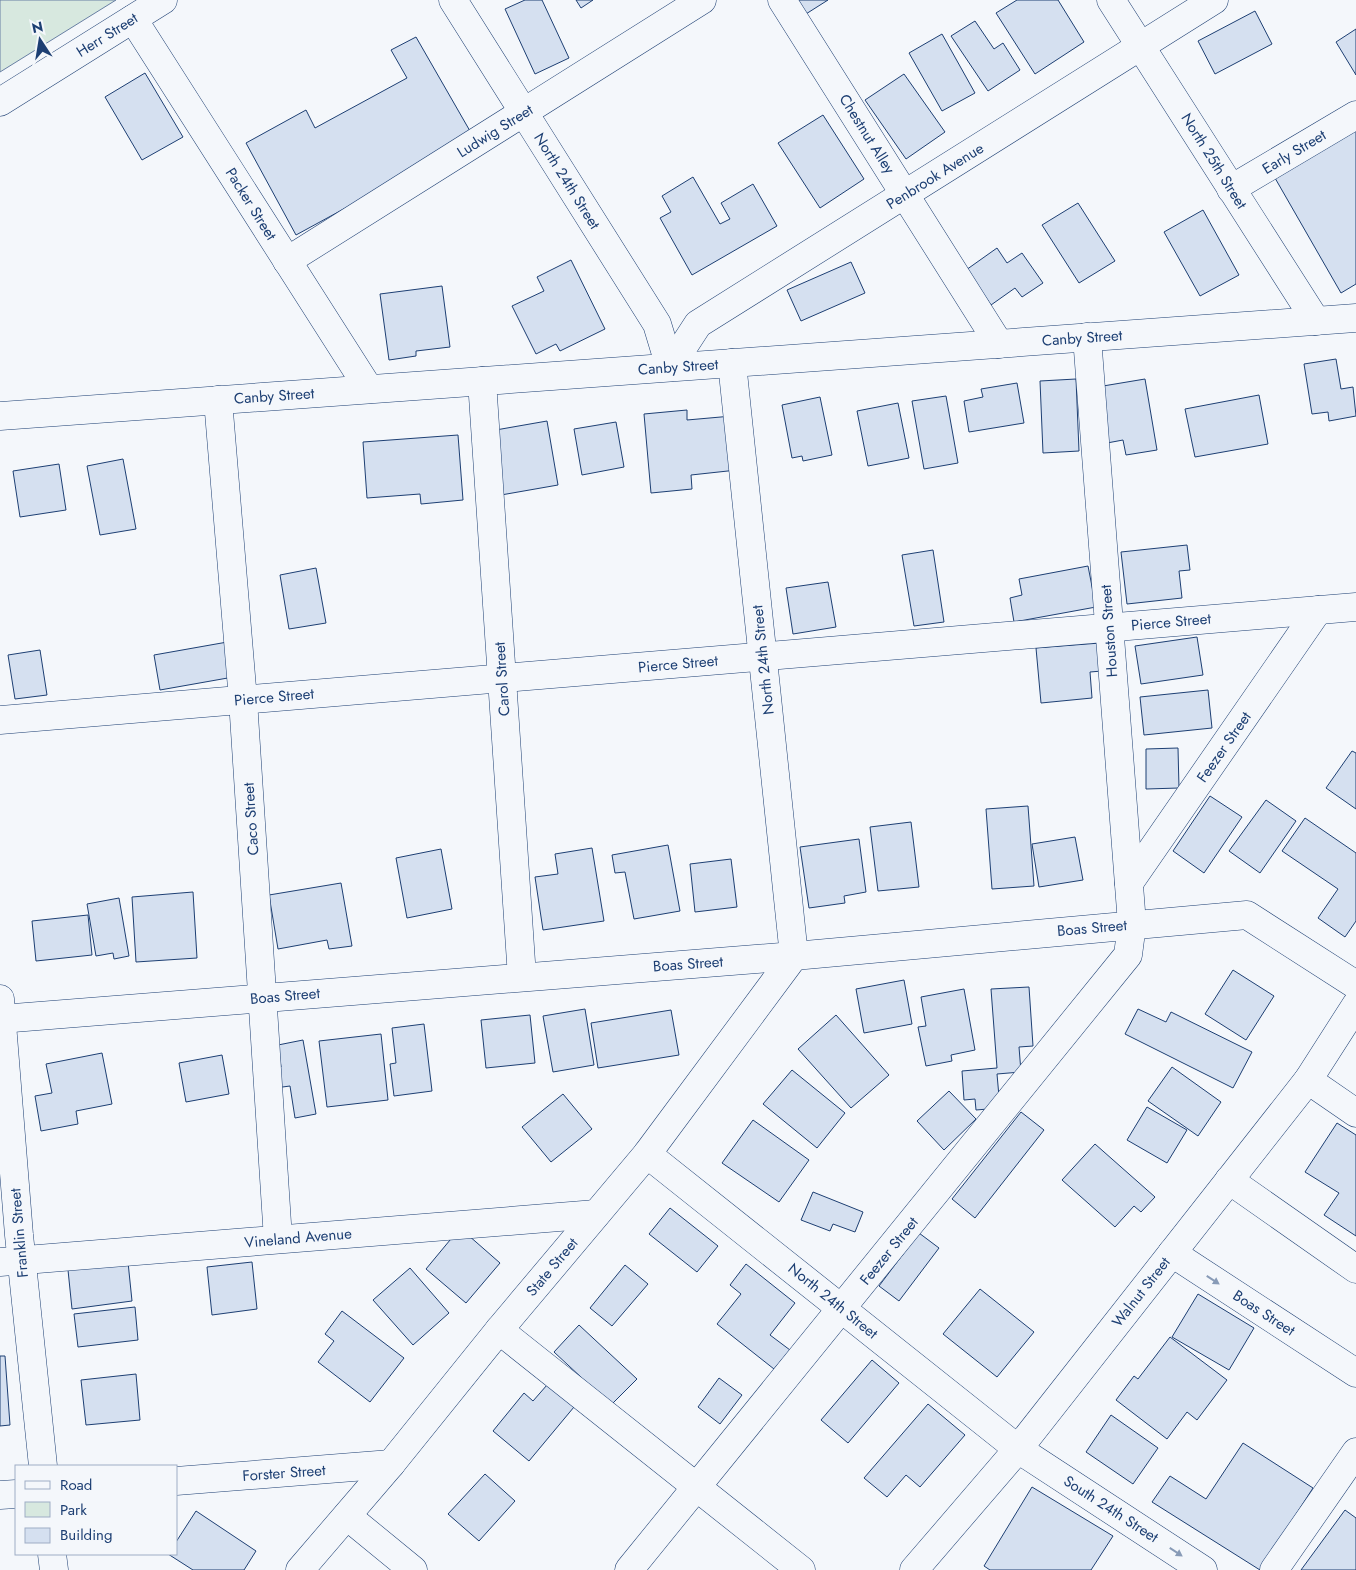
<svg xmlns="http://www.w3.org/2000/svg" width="1356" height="1570" font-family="Jost,sans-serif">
	<rect width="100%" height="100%" fill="#f4f7fb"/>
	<!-- green -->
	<path fill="#d7e8df" stroke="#687fa3" d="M0 0H116L0 72Z"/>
	<!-- building -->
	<g fill="#d5e0f0" stroke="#1d3f73">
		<path d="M525 0H542L569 58 535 74 505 9Z"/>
		<path d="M576 0H593L581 8Z"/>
		<path d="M786 0H828L798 19Z"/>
		<path d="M1017 0H1058L1084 42 1035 74 996 13Z"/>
		<path d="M1255 11 1272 44 1215 74 1198 41Z"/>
		<path d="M975 21 994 49 1003 43 1020 70 988 91 951 36Z"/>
		<path d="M1356 29V75L1336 42Z"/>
		<path d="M942 34 975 93 942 111 909 53Z"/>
		<path d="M416 37 474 138 296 235 246 143 306 110 315 128 407 78 391 50Z"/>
		<path d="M145 73 183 137 142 160 105 97Z"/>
		<path d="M904 74 945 132 906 159 865 100Z"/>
		<path d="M823 115 864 179 820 208 778 143Z"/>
		<path d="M1356 130V284L1341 293 1275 178Z"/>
		<path d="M693 177 720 224 730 219 721 203 753 184 777 226 692 275 660 218 671 212 662 196Z"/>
		<path d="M1078 203 1115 261 1079 283 1042 225Z"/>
		<path d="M1203 210 1239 275 1200 296 1164 232Z"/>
		<path d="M997 248 1007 263 1022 253 1043 283 1022 297 1015 288 991 305 966 270Z"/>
		<path d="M571 260 605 329 560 351 556 344 536 354 512 306 544 291 537 277Z"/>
		<path d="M851 262 865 293 801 321 787 290Z"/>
		<path d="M442 286 450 347 416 351V356L389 360 380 294Z"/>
		<path d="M1336 359 1341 389 1353 387 1356 416 1329 421 1328 412 1312 414 1304 364Z"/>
		<path d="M1076 379 1079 451 1043 453 1040 381Z"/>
		<path d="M1145 379 1157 450 1126 455 1123 440 1107 443 1097 387Z"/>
		<path d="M1017 383 1024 423 969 432 964 401 983 397 981 389Z"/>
		<path d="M1259 395 1268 444 1195 457 1185 409Z"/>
		<path d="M946 396 958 463 924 469 912 401Z"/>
		<path d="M820 397 832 455 803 461 802 456 792 458 782 405Z"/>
		<path d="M898 403 909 458 868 466 857 411Z"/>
		<path d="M687 410V420L732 416 737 470 691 475 692 489 651 493 644 414Z"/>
		<path d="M547 421 558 485 501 495 490 431Z"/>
		<path d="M616 422 624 467 582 475 574 429Z"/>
		<path d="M458 435 463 500 421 504 420 494 367 498 363 442Z"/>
		<path d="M123 459 136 529 100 535 87 466Z"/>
		<path d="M59 464 66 510 20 517 13 471Z"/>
		<path d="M1187 545 1190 570 1179 571 1182 598 1127 604 1121 552Z"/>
		<path d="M933 550 944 622 914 626 902 555Z"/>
		<path d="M1088 566 1096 607 1014 622 1010 598 1022 595 1019 579Z"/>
		<path d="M316 568 326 623 289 629 280 575Z"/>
		<path d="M828 582 836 627 793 634 786 588Z"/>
		<path d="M1197 637 1203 675 1141 684 1135 646Z"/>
		<path d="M233 641 239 676 160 690 154 655Z"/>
		<path d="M1100 643 1102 671 1090 672 1092 698 1041 703 1036 648Z"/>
		<path d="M40 650 47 695 15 699 8 655Z"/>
		<path d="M1208 690 1212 728 1144 735 1140 697Z"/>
		<path d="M1178 748 1179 788 1146 789V749Z"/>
		<path d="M1352 751 1356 753V809L1326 788Z"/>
		<path d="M1210 796 1242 817 1204 873 1173 851Z"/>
		<path d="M1266 800 1296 821 1260 873 1229 851Z"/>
		<path d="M1028 806 1034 886 992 889 986 809Z"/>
		<path d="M1305 818 1356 853V921L1345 937 1318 918 1338 889 1282 851Z"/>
		<path d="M911 822 919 887 878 891 870 827Z"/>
		<path d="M1075 837 1083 880 1039 887 1032 844Z"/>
		<path d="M859 839 866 892 844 896 845 903 809 908 800 847Z"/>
		<path d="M668 845 680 911 634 919 625 872 615 873 612 855Z"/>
		<path d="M592 848 604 921 543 930 535 877 558 874 555 854Z"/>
		<path d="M441 849 452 909 407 918 396 858Z"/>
		<path d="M731 859 737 907 695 912 690 864Z"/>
		<path d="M341 883 352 946 329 949 327 940 278 949 269 895Z"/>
		<path d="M193 892 197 958 136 962 132 897Z"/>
		<path d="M119 898 129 956 114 959 113 953 96 956 87 904Z"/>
		<path d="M88 915 92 955 36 961 32 921Z"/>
		<path d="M1233 970 1274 996 1246 1040 1205 1014Z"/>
		<path d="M904 980 912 1024 864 1033 856 989Z"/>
		<path d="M1029 987 1033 1046 1019 1047 1021 1072 997 1074 1000 1108 976 1110 975 1099 964 1100 962 1071 997 1068 991 989Z"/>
		<path d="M964 989 975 1050 951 1055 952 1061 926 1066 918 1027 926 1026 921 997Z"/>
		<path d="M585 1009 594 1065 553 1072 543 1016Z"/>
		<path d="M1138 1009 1166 1022 1171 1012 1252 1052 1233 1088 1125 1034Z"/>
		<path d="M671 1010 679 1055 598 1068 591 1023Z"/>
		<path d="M530 1015 535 1063 486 1068 481 1020Z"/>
		<path d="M836 1015 889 1075 851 1108 798 1049Z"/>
		<path d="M424 1024 432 1091 394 1096 390 1064 396 1063 392 1028Z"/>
		<path d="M381 1034 388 1100 327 1107 319 1041Z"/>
		<path d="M303 1040 316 1114 295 1118 290 1086 275 1088 272 1068 281 1067 278 1045Z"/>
		<path d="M102 1053 112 1104 76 1111 78 1124 41 1131 35 1096 52 1093 46 1064Z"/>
		<path d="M222 1055 229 1094 186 1102 179 1063Z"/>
		<path d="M1172 1067 1221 1102 1198 1136 1148 1101Z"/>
		<path d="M792 1070 845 1113 817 1148 763 1104Z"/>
		<path d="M949 1091 976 1119 944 1150 917 1121Z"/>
		<path d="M563 1094 592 1129 551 1162 522 1127Z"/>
		<path d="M1147 1107 1187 1130 1167 1163 1127 1140Z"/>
		<path d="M1021 1112 1044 1130 975 1218 952 1199Z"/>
		<path d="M753 1120 809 1160 779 1202 722 1163Z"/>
		<path d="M1337 1123 1356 1135V1236L1324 1215 1339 1193 1305 1172Z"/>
		<path d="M1095 1144 1155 1197 1141 1212 1134 1206 1115 1227 1062 1180Z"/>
		<path d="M813 1192 863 1212 855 1232 833 1224 830 1231 801 1220Z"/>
		<path d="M670 1208 718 1246 697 1272 649 1234Z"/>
		<path d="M460 1228 500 1263 466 1303 426 1269Z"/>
		<path d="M919 1233 939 1248 899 1301 879 1286Z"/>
		<path d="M128 1262 132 1301 72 1309 68 1270Z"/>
		<path d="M252 1262 257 1309 212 1315 207 1267Z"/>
		<path d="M746 1264 795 1303 770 1335 790 1350 774 1369 717 1324 741 1294 730 1285Z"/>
		<path d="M625 1265 648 1284 612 1326 590 1308Z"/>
		<path d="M410 1268 449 1313 413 1345 373 1300Z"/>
		<path d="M980 1289 1034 1332 997 1377 943 1334Z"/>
		<path d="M1198 1294 1254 1328 1229 1370 1172 1337Z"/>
		<path d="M135 1307 138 1340 78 1347 74 1314Z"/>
		<path d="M342 1311 404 1358 370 1402 318 1362 334 1341 325 1334Z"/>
		<path d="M579 1325 637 1379 611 1405 554 1352Z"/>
		<path d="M1170 1337 1227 1380 1197 1420 1187 1412 1167 1439 1116 1400 1134 1376 1138 1379Z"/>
		<path d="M0 1356H5L10 1425 0 1426Z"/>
		<path d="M872 1360 899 1383 848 1443 821 1420Z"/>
		<path d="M136 1374 140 1420 86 1425 81 1380Z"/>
		<path d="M719 1378 742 1395 720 1424 698 1407Z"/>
		<path d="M547 1385 574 1407 529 1461 493 1431 524 1393 533 1401Z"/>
		<path d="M928 1404 965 1435 920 1487 906 1475 887 1497 864 1478Z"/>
		<path d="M1111 1415 1158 1448 1133 1484 1086 1452Z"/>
		<path d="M1243 1443 1313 1488 1260 1570 1152 1502 1170 1476 1206 1499Z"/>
		<path d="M485 1474 515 1501 479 1541 448 1514Z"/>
		<path d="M1032 1487 1113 1536 1091 1570H990L984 1566Z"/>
		<path d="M1345 1510 1356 1518V1570H1301Z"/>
		<path d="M196 1511 256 1551 244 1570H193L168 1554H176V1542Z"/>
	</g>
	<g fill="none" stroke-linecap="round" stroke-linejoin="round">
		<!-- minor casing -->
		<g stroke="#1d3f73" stroke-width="29">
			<g id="minor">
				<path d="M453 0 657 324 670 367"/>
				<path d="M782 0 999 344"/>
				<path d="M1111 0 1316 321"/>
				<path d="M133 19 369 389"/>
				<path d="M1231 189 1356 115"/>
				<path d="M287 261 702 0"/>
				<path d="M670 367 698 324 1214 0"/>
				<path d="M482 381 522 977"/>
				<path d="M218 400 243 700 278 1239"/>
				<path d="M0 720 1356 607"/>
				<path d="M1129 883 1318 610"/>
				<path d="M0 999 19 1235 43 1466"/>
				<path d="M0 1019 794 956 1247 915 1356 985"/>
				<path d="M1308 1080 1356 1113"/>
				<path d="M647 1154 1018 1449 1203 1570"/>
				<path d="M1229 1180 1356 1269"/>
				<path d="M1172 1253 1356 1373"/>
				<path d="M0 1262 596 1214"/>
				<path d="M499 1330 801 1570"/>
				<path d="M176 1481 391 1464"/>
				<path d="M0 1495 16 1494"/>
				<path d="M347 1516 413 1570"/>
				<path d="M52 1554 54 1570"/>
				<path d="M300 1570 391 1464 499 1330 647 1154 794 956 732 363"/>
				<path d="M629 1570 1128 955 1132 924 1087 337"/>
				<path d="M1274 1570 1356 1452"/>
			</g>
		</g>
		<!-- major casing -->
		<g stroke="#1d3f73" stroke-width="29">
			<g id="major">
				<path d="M0 102 163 0"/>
				<path d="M0 416 1356 318"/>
				<path d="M914 1570 1018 1449 1308 1080 1356 1005"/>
			</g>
		</g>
		<!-- minor -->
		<use href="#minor" stroke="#f4f7fb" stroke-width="28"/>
		<!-- major -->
		<use href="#major" stroke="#f4f7fb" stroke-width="28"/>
	</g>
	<!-- one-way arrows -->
	<defs><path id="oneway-solid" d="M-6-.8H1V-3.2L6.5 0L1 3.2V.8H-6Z" transform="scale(1.25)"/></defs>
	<g fill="#889bb7">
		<use href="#oneway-solid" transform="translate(1213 1280) rotate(33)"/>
		<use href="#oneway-solid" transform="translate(1176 1552) rotate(33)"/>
	</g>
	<g text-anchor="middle" stroke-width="4" stroke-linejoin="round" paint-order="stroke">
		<!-- street labels -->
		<g font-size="15" fill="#1d3f73" stroke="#f4f7fb">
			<text transform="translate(107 35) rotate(-32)" y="5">Herr Street</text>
			<text transform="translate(495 131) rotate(-32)" y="5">Ludwig Street</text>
			<text transform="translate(867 134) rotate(58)" y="5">Chestnut Alley</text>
			<text transform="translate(1294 152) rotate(-31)" y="5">Early Street</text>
			<text transform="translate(1214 161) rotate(58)" y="5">North 25th Street</text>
			<text transform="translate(935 176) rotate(-32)" y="5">Penbrook Avenue</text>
			<text transform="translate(567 181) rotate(58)" y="5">North 24th Street</text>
			<text transform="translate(251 204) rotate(58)" y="5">Packer Street</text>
			<text transform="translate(1082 338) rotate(-4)" y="5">Canby Street</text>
			<text transform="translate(678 367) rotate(-4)" y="5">Canby Street</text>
			<text transform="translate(274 396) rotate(-4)" y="5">Canby Street</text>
			<text transform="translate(1171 622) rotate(-5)" y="5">Pierce Street</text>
			<text transform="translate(1109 631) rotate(-94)" y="5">Houston Street</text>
			<text transform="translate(763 660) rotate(-96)" y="5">North 24th Street</text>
			<text transform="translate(678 664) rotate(-5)" y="5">Pierce Street</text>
			<text transform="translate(502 679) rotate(-94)" y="5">Carol Street</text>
			<text transform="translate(274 697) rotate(-5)" y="5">Pierce Street</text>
			<text transform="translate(1224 747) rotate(-55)" y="5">Feezer Street</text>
			<text transform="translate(251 819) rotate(-94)" y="5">Caco Street</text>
			<text transform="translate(1092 928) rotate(-5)" y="5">Boas Street</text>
			<text transform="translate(688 964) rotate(-4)" y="5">Boas Street</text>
			<text transform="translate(285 996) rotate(-5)" y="5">Boas Street</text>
			<text transform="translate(19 1233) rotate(-95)" y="5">Franklin Street</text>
			<text transform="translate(298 1238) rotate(-5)" y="5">Vineland Avenue</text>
			<text transform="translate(889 1251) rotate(-51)" y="5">Feezer Street</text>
			<text transform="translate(552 1267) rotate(-50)" y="5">State Street</text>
			<text transform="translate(1141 1292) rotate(-52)" y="5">Walnut Street</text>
			<text transform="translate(833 1301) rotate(39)" y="5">North 24th Street</text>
			<text transform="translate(1264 1313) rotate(33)" y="5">Boas Street</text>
			<text transform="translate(284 1473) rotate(-4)" y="5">Forster Street</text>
			<text transform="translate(1111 1509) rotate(33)" y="5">South 24th Street</text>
		</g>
	</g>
	<!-- legend -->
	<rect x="15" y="1465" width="162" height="90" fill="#f4f7fb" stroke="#9eadc5"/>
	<rect x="25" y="1481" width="25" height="8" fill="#f4f7fb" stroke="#9eadc5"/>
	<text x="60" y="1490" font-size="15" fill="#1d3f73">Road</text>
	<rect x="25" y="1502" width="25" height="15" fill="#d7e8df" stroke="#9eadc5"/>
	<text x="60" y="1515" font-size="15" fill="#1d3f73">Park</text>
	<rect x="25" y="1528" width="25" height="15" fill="#d5e0f0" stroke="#9eadc5"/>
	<text x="60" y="1540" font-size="15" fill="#1d3f73">Building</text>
	<!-- north arrow -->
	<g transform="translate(40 40) rotate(348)" stroke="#f4f7fb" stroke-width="4" paint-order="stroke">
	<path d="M0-4L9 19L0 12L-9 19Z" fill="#1d3f73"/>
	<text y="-8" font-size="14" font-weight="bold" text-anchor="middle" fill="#1d3f73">N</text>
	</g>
</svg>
